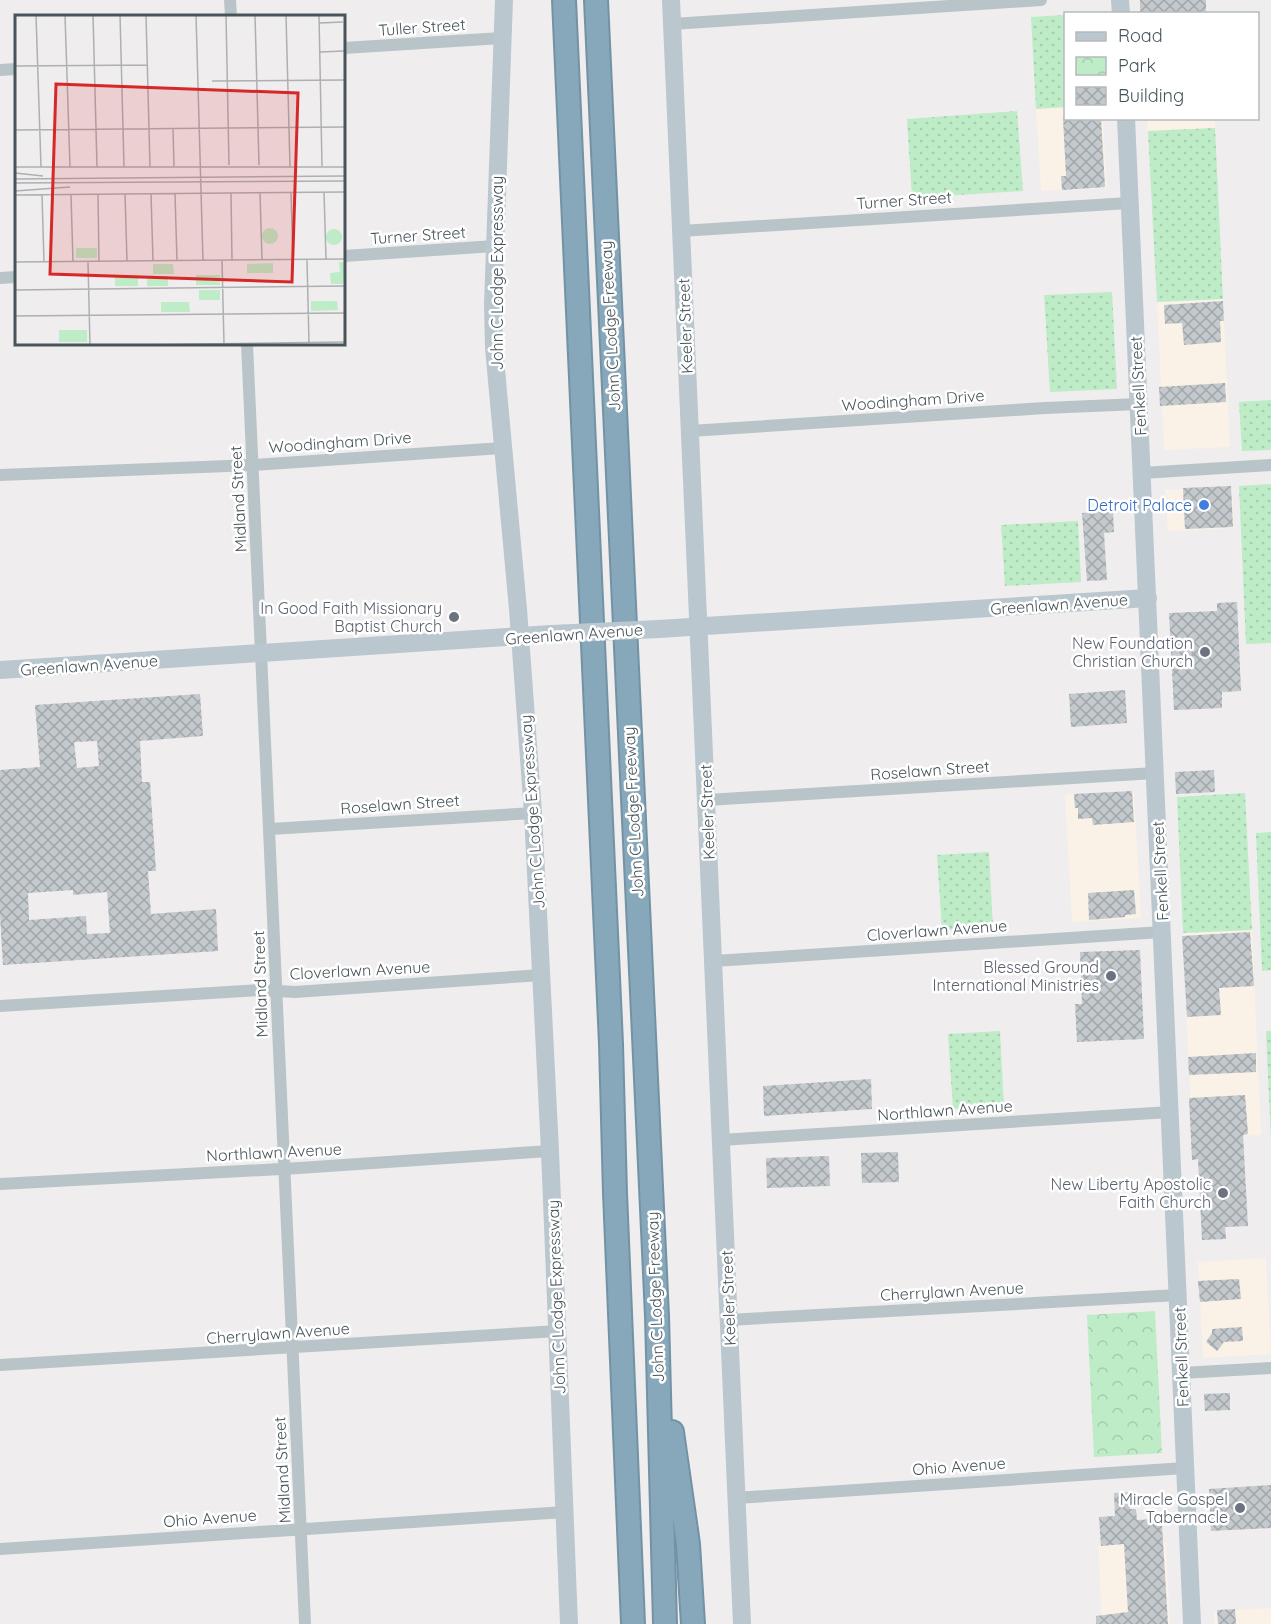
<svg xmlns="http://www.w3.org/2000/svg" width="1271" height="1624" font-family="Quicksand,sans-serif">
	<defs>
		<pattern id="grass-dots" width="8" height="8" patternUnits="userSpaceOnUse" patternTransform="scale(1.5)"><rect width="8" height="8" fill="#bdecc7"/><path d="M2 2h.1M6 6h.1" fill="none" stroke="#a4ccad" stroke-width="1.8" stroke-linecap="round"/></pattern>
		<pattern id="park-crowns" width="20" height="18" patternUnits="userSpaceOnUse" patternTransform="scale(1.5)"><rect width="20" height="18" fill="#bdecc7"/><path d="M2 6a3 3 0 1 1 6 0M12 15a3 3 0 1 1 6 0" fill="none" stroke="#a4ccad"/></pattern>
		<pattern id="building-cross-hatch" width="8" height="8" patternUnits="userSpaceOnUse" patternTransform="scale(1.5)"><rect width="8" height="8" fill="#c4c9cd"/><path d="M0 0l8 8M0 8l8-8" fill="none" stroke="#a1a6a9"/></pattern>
	</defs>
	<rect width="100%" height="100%" fill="#f0edee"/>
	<!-- commercial -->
	<g fill="#faf1e7">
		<path d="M1065 107 1066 118 1103 119 1107 187 1041 191 1036 109Z"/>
		<path d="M1147 119H1214L1215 128 1148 131Z"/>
		<path d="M1223 299 1230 447 1164 450 1157 302Z"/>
		<path d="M1232 487 1234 528 1168 531 1165 490Z"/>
		<path d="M1134 791 1141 918 1072 922 1065 795Z"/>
		<path d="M1252 930 1261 1135 1192 1137 1183 933Z"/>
		<path d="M1266 1258 1271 1354 1203 1358 1198 1262Z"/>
		<path d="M1166 1542 1170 1624H1102L1098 1545Z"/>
		<path d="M1271 1608V1624H1214V1611Z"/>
	</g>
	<!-- grass -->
	<g fill="url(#grass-dots)">
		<path d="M1065 15V107L1036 109 1031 17Z"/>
		<path d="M1017 111 1023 191 912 198 907 119Z"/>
		<path d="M1215 128 1223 299 1157 302 1148 131Z"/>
		<path d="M1112 292 1117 389 1050 392 1044 295Z"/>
		<path d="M1271 400V450L1242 451 1239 402Z"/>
		<path d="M1271 484V643L1246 644 1239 486Z"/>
		<path d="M1078 521 1081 582 1005 586 1001 525Z"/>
		<path d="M1245 793 1252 930 1183 933 1177 797Z"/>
		<path d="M1271 832V970L1262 971 1256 833Z"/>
		<path d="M989 852 993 927 942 930 937 855Z"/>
		<path d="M1000 1031 1004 1106 953 1109 948 1034Z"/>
		<path d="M1266 1031H1271V1141Z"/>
	</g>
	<!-- park -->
	<path fill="url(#park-crowns)" d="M1155 1311 1162 1453 1094 1457 1087 1315Z"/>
	<!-- building -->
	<g fill="url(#building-cross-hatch)" fill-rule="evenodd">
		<rect x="1140" y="0" width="66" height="14"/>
		<path d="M1063 118H1101L1105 187 1062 190 1061 176H1066Z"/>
		<path d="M1223 301 1224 321H1220L1221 342 1184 345 1182 323 1165 324 1164 305Z"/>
		<path d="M1225 383 1226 402 1160 406 1159 387Z"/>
		<path d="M1231 486 1233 527 1185 529 1183 488Z"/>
		<path d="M1113 511 1114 532 1104 533 1107 580 1087 581 1082 513Z"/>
		<path d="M1237 602 1241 691 1222 692V708L1174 710 1169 613 1217 611V603Z"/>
		<path d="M1125 690 1127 723 1071 727 1069 694Z"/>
		<path d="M200 694 203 736 140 741 142 782H150L156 871H148L151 914 216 909 218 951 3 965 0 915V770L40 767 35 705ZM97 741 99 766 77 768 74 742ZM73 890V895L107 892 110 933 87 934 86 916 29 920 28 893Z"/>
		<path d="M1214 770 1215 792 1176 794 1175 772Z"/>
		<path d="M1132 791 1134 822 1093 825 1092 818 1078 819V808H1075L1074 794Z"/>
		<path d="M1134 890 1136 914 1125 915V917L1089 920 1088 893Z"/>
		<path d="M1250 932 1254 986 1219 988 1221 1015 1187 1017 1182 936Z"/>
		<path d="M1140 950 1144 1039 1077 1042 1075 1004H1082L1080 952Z"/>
		<path d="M1256 1053V1072L1189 1075 1188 1057Z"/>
		<path d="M871 1079 872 1109 764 1116 763 1086Z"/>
		<path d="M1245 1095 1248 1134 1243 1135 1248 1226 1225 1227 1226 1239 1202 1240 1198 1159 1192 1160 1189 1098Z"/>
		<path d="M898 1152 899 1182 862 1183 861 1153Z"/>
		<path d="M829 1156 830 1186 767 1188 766 1158Z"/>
		<path d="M1239 1279 1241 1299 1200 1302 1198 1281Z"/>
		<path d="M1242 1327 1243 1341 1224 1342 1217 1351 1206 1342 1212 1333V1329Z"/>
		<path d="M1230 1393V1410L1205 1411 1204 1394Z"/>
		<path d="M1271 1485V1528L1211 1531 1209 1489Z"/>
		<path d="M1129 1492 1130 1509H1136L1137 1520 1156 1519 1157 1526H1162L1168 1624H1096V1616L1128 1612 1124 1544 1101 1546 1099 1517 1115 1516 1114 1493Z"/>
		<path d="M1235 1609 1236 1624H1218L1217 1610Z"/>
	</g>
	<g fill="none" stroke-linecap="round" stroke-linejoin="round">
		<!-- highway casing -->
		<g stroke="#7393a5" stroke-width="26">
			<g id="highway">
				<path d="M564 0 611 1044 615 1193 633 1624"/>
				<path d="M596 0 657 1316 665 1624"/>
				<path d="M672 1432 688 1544 693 1624"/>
			</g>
		</g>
		<!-- street -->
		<g stroke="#b9c4c9" stroke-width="12">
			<path d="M230 0 231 16"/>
			<path d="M672 24 1041 0"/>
			<path d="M344 48 502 38"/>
			<path d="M0 70 16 69"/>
			<path d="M681 231 1129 203"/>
			<path d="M344 256 495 246"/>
			<path d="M0 278 16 277"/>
			<path d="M247 344 305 1624"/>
			<path d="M690 431 1045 408 1139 404"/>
			<path d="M1142 473 1271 465"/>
			<path d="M0 475 253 465 502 448"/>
			<path d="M707 800 1155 773"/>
			<path d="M270 829 533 813"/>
			<path d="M714 961 1162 932"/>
			<path d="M0 1006 261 990 295 992 542 975"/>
			<path d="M721 1140 1170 1112"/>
			<path d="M0 1184 299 1168 550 1151"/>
			<path d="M728 1320 1178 1295"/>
			<path d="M0 1365 558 1331"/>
			<path d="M1181 1373 1271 1368"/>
			<path d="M736 1498 1185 1468"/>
			<path d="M0 1549 565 1512"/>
		</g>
		<!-- secondary -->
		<g stroke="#bac7ce" stroke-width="18">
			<path d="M504 0 493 304 494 348 518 609 533 813 550 1151 569 1624"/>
			<path d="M671 0 742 1624"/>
			<path d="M1120 0 1121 14"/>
			<path d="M1126 118 1192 1624"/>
			<path d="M659 629 1148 598"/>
			<path d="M0 670 551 634"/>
		</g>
		<!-- highway -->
		<use href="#highway" stroke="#87a8ba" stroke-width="22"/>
		<!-- secondary-bridge -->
		<path stroke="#bac7ce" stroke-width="18" d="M551 634 659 629"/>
	</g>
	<!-- markers -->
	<circle fill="#3f7fe0" stroke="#fff" stroke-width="2" cx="1204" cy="505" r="6"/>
	<g fill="#6b7280" stroke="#fff" stroke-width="2">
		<circle cx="454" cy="617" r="6"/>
		<circle cx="1205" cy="652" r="6"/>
		<circle cx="1111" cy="976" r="6"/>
		<circle cx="1223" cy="1193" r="6"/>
		<circle cx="1240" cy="1508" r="6"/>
	</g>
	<g text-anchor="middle" stroke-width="5" stroke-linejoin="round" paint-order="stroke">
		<!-- street labels -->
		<g font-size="16" fill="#475459" stroke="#fff">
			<text transform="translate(422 27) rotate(-4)" y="6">Tuller Street</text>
			<text transform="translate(904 200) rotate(-4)" y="6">Turner Street</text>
			<text transform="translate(418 235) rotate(-4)" y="6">Turner Street</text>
			<text transform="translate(497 273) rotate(-90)" y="6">John C Lodge Expressway</text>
			<text transform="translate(610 326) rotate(-93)" y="6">John C Lodge Freeway</text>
			<text transform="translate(685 326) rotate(-92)" y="6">Keeler Street</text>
			<text transform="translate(1138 386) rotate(-93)" y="6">Fenkell Street</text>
			<text transform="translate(913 400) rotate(-4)" y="6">Woodingham Drive</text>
			<text transform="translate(340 442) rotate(-4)" y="6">Woodingham Drive</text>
			<text transform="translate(238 499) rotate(-93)" y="6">Midland Street</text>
			<text transform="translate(1059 604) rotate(-4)" y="6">Greenlawn Avenue</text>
			<text transform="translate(574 634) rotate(-4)" y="6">Greenlawn Avenue</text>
			<text transform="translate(89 665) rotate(-4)" y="6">Greenlawn Avenue</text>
			<text transform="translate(930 770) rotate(-4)" y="6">Roselawn Street</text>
			<text transform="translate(400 804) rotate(-4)" y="6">Roselawn Street</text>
			<text transform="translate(532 812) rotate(-94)" y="6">John C Lodge Expressway</text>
			<text transform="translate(633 812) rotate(-93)" y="6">John C Lodge Freeway</text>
			<text transform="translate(707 812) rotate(-92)" y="6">Keeler Street</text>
			<text transform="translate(1160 871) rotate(-93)" y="6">Fenkell Street</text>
			<text transform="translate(937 930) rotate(-4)" y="6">Cloverlawn Avenue</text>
			<text transform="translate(360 970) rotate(-3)" y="6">Cloverlawn Avenue</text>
			<text transform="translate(260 984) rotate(-92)" y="6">Midland Street</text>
			<text transform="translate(945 1110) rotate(-4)" y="6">Northlawn Avenue</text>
			<text transform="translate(274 1152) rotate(-3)" y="6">Northlawn Avenue</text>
			<text transform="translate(952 1291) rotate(-3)" y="6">Cherrylawn Avenue</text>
			<text transform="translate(556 1297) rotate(-92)" y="6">John C Lodge Expressway</text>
			<text transform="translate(655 1297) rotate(-92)" y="6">John C Lodge Freeway</text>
			<text transform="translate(728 1298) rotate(-92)" y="6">Keeler Street</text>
			<text transform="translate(278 1333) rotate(-4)" y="6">Cherrylawn Avenue</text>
			<text transform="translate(1181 1357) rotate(-92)" y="6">Fenkell Street</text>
			<text transform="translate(959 1466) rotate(-4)" y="6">Ohio Avenue</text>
			<text transform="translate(282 1470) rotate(-93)" y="6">Midland Street</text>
			<text transform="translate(210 1518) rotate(-4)" y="6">Ohio Avenue</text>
		</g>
		<!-- shop labels -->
		<g font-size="16" fill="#366cbe" stroke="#fff" text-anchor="end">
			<text x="1192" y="511">Detroit Palace</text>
		</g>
		<!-- worship labels -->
		<g font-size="16" fill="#5b616d" stroke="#fff" text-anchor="end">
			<text x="442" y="614">In Good Faith Missionary<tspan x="442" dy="18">Baptist Church</tspan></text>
			<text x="1193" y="649">New Foundation<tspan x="1193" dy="18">Christian Church</tspan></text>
			<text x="1099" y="973">Blessed Ground<tspan x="1099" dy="18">International Ministries</tspan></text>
			<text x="1211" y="1190">New Liberty Apostolic<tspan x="1211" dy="18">Faith Church</tspan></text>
			<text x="1228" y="1505">Miracle Gospel<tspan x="1228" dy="18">Tabernacle</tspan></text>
		</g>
	</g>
	<!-- overview -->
	<g transform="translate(15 15)">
		<rect width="330" height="330" fill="#f0edee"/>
		<path d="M247 221a8 8 0 1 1 16 0a8 8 0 1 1-16 0ZM311 222a8 8 0 1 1 16 0a8 8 0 1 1-16 0ZM324 247H330L328 269H316L315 258 325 257ZM258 248V258H232V249ZM138 249H158L159 259H138ZM181 260H205V270H181ZM100 261H123V271H100ZM132 261H153V271H132ZM184 275H205V285H184ZM296 286H322L323 295 296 296ZM146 287H174L175 297H146ZM44 315H72V327H44Z" fill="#bdecc7"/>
		<path d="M61 233H82V243H61Z" fill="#bdecc7"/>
		<path fill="none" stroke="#acb0b2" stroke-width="1.5" d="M21 0 26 152M50 0 55 152M78 0 82 152M105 0 109 152M131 0 135 152M181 0 188 246M211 0 214 150M240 0 244 150M271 0 275 152M304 0 307 151M304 8 328 7M305 37 329 36M0 51 133 50M197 66 330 65M158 114 159 151M0 115 330 112M0 152H330M0 158 28 161M0 164 330 161M0 168 330 166M0 176 55 172M309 177 311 244M216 178 217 245M245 178 247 245M276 178 278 245M83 179 84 247M110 179 112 246M136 179 138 246M160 179 162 246M0 180 330 177M27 180 29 247M56 180 58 247M207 245 209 329M292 245 294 328M0 247 330 244M73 247 75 330M0 275 330 271M0 301 330 298M120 330 330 327"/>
		<path fill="#d62828" fill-opacity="0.15" stroke="#d62828" stroke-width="3" d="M41 69 283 78 277 267 35 259Z"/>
		<rect width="330" height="330" fill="none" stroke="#475459" stroke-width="3"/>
	</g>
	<!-- legend -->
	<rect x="1064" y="12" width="195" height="108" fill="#ffffff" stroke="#b5bbbd" stroke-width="1.5"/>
	<rect x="1076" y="32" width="30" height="9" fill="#bac7ce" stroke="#b5bbbd" stroke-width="1.5"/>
	<text x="1118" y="42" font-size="18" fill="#475459">Road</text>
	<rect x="1076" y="57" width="30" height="18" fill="url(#park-crowns)" stroke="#b5bbbd" stroke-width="1.5"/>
	<text x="1118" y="72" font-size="18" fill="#475459">Park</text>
	<rect x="1076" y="87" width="30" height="18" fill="url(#building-cross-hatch)" stroke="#b5bbbd" stroke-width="1.5"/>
	<text x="1118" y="102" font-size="18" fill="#475459">Building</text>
</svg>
